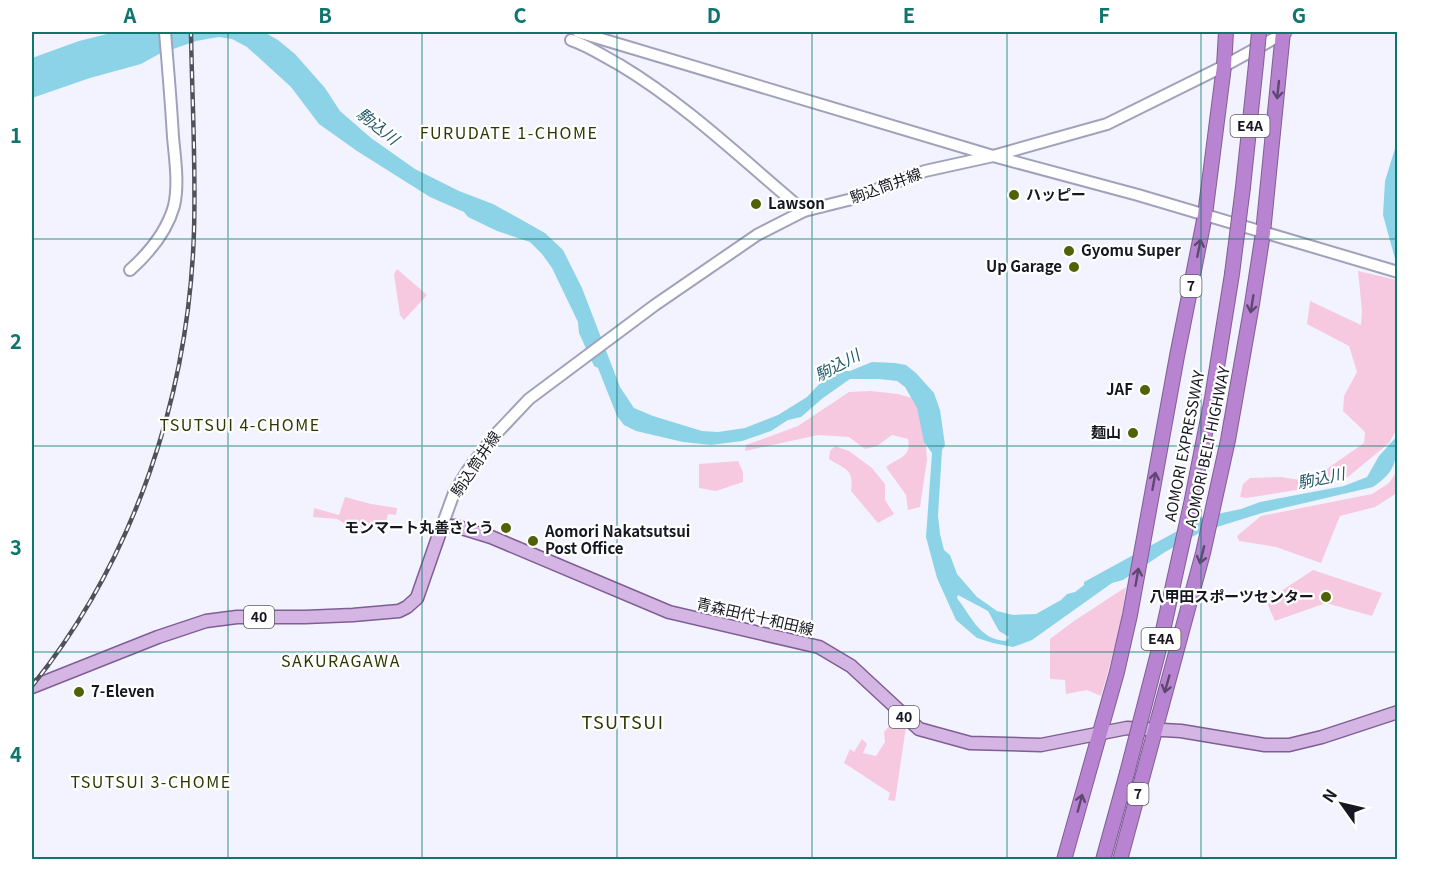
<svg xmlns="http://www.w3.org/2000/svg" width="1429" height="891" font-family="Georgia,'Noto Sans JP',serif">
	<rect width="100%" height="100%" fill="#f2f3fe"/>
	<!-- green -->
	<g fill="#f7c9e1">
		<path d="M397 269 427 295 404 320 400 315 394 274Z"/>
		<path d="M1358 271 1397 280V429L1389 443 1348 477 1328 485 1246 498 1240 497 1243 484 1250 478 1281 477 1300 480 1321 473 1364 443 1365 432 1343 411 1344 396 1357 372 1349 346 1307 324 1310 301 1361 325 1362 311Z"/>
		<path d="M871 391 898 394 916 399 924 416 927 460 920 507 908 510 906 495 886 467C898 458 912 457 908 439L892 435 877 446 865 449 849 437 818 435 745 451 746 445 798 426 849 392Z"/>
		<path d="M835 446 849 451 872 468 885 484V500L894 514 878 523 851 491C854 469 846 470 829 459L830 451Z"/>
		<path d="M738 461 743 472V482L716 491 699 488V464Z"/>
		<path d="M1397 471V493L1375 507 1340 516 1321 563 1276 547 1239 541 1237 536 1261 516 1372 494 1389 483Z"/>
		<path d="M345 497 371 504 397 508 396 515 388 514 384 532 372 528 351 527 337 519 313 517 314 508 339 515Z"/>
		<path d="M1313 570 1382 593 1372 616 1326 603 1275 621 1266 601Z"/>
		<path d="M1126 587 1120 629 1101 696 1087 690 1066 694 1065 680 1050 679V639L1074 621Z"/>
		<path d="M896 718 906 727 895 801 888 800 890 793 844 763 850 749 854 752 862 739 867 744 863 753 876 756 885 742 884 732Z"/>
	</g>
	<!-- water -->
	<g fill="#8dd3e7" fill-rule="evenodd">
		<path d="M115 32H264L278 40 295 54 325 88 340 111 371 138 415 169 459 191 493 204 545 233 563 250 582 288 620 387 634 408 653 416 702 431 718 432 745 428 778 415 807 397 826 377 840 371H850L872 362 895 363 906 365 916 373 934 393 940 410 945 445 942 450 938 516 940 534 944 550 950 555 957 574 977 597 997 611 1013 615 1036 614 1061 600 1067 594 1075 592 1084 585V582L1203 517 1241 509 1260 502 1344 486 1367 477 1379 456 1397 436C1397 462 1395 472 1373 487L1262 513 1201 532 1165 552 1123 580 1112 583 1032 640 1013 647 993 643 977 638 956 620 937 578 926 537 932 453 924 442 917 408 905 387 897 381 879 379H850L823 398 801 417 788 420 771 431 742 441 711 445 683 442 636 431 624 425 617 416 598 368 594 366 579 333 578 322 552 268 542 254 530 242 497 231 468 217 464 212 430 197 357 151 319 124 291 87 247 47 232 39 219 37 196 41 159 54 141 64 90 78 32 98V58L79 41ZM958 595 988 611 999 631 1009 637 1006 641C980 640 971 616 957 598Z"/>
		<path d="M1397 142 1398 180 1395 190 1398 215 1397 266 1383 215 1385 181Z"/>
	</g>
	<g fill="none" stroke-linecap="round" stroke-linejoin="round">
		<!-- secondary casing -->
		<g stroke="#a0a2bb" stroke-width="14">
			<g id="secondary">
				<path d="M578 32 993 156 1138 195 1398 272"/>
				<path d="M571 40C589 46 603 56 620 65 688 106 744 161 804 211"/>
				<path d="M130 270C149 253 167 231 174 206 179 184 175 159 173 137 171 102 168 67 165 32"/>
				<path d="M442 526 454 493 468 470 494 436 529 399 655 305 757 235 804 211 852 199 925 171 993 156 1107 124 1224 66 1286 32"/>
			</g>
		</g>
		<!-- primary casing -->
		<g stroke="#7f5e94" stroke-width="15">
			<path id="primary" d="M32 687 158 637 206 621 237 617H305L353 615 399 611 407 607 417 598 442 526H455L491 537 669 612 819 647 851 666 919 729 970 743 1041 745 1127 728 1181 731 1265 745H1289L1322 737 1398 712"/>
		</g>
		<!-- highway casing -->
		<g stroke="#7f5e94" stroke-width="16">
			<g id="highway">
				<path d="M1243 187 1256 64"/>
				<path d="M1191 504 1212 398 1232 274"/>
				<path d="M1064 860 1117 672 1130 615 1177 356 1205 215 1224 66 1226 32"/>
				<path d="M1103 860 1127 773"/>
				<path d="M1120 860 1203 553 1228 440 1252 304 1263 233 1283 32"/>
			</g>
		</g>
		<!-- secondary -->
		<use href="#secondary" stroke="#fff" stroke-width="10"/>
		<!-- primary -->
		<use href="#primary" stroke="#d4b5e4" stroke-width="12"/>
		<!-- highway -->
		<use href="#highway" stroke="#b884d2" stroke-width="14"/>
		<!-- rail casing -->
		<g stroke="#50515b" stroke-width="4.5">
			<path id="rail" d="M32 686C135 558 189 395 194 231 196 165 192 98 191 32"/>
		</g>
		<!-- rail -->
		<use href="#rail" stroke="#fff" stroke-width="2" stroke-dasharray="7" stroke-linecap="butt"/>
		<!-- highway-bridge casing -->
		<g stroke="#7f5e94" stroke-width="16" stroke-linecap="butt">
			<g id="highway-bridge">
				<path d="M1256 64 1259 32"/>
				<path d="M1232 274 1243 187"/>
				<path d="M1127 773 1158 653 1191 504"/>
			</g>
		</g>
		<!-- highway-bridge -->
		<use href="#highway-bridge" stroke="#b884d2" stroke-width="14"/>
	</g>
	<!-- one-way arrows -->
	<defs><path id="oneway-shaft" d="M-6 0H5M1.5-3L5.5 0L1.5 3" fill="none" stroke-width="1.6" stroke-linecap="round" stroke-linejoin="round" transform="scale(1.5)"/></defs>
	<g stroke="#5f4870">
		<use href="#oneway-shaft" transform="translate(1278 90) rotate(96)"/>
		<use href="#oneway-shaft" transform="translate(1199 248) rotate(-79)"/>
		<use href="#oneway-shaft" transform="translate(1252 304) rotate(99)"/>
		<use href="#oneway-shaft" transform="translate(1154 481) rotate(-80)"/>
		<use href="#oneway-shaft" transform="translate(1202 555) rotate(104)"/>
		<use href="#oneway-shaft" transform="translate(1137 577) rotate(-80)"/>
		<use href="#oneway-shaft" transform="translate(1167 684) rotate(106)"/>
		<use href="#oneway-shaft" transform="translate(1080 803) rotate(-75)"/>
	</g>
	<!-- grid -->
	<path fill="none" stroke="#0f766e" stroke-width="1.5" stroke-opacity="0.55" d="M228 32V860M422 32V860M617 32V860M812 32V860M1007 32V860M1201 32V860M32 239H1398M32 446H1398M32 652H1398"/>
	<!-- markers -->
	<g fill="#506106" stroke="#fff" stroke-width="2">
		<circle cx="1014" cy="195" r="6"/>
		<circle cx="756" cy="204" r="6"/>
		<circle cx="1069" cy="251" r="6"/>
		<circle cx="1074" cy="267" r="6"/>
		<circle cx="1145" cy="390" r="6"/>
		<circle cx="1133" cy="433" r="6"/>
		<circle cx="506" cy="528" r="6"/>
		<circle cx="533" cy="541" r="6"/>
		<circle cx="1326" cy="597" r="6"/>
		<circle cx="79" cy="692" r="6"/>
	</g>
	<g text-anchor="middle" stroke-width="4.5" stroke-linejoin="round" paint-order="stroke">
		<!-- shield labels -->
		<g fill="#fff" stroke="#5c5d63" stroke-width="1.5">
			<rect x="1230.5" y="115" width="39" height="22" rx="4.5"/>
			<rect x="1180.5" y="275" width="21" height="22" rx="4.5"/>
			<rect x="244" y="606" width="30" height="22" rx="4.5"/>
			<rect x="1141.5" y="628" width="39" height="22" rx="4.5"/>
			<rect x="889" y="706" width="30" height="22" rx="4.5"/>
			<rect x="1127.5" y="783" width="21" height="22" rx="4.5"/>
		</g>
		<g font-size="14" font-weight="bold" fill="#161720">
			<text x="1250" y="131">E4A</text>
			<text x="1191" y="291">7</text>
			<text x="259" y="622">40</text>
			<text x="1161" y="644">E4A</text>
			<text x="904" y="722">40</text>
			<text x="1138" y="799">7</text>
		</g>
		<!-- street labels -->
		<g font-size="15" fill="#161720" stroke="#fff">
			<text transform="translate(886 186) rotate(-20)" y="5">駒込筒井線</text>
			<text transform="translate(1185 446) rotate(-79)" y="5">AOMORI EXPRESSWAY</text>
			<text transform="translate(1208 447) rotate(-78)" y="5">AOMORI BELT HIGHWAY</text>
			<text transform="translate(476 464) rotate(-56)" y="5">駒込筒井線</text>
			<text transform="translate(755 617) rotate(13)" y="5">青森田代十和田線</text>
		</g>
		<!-- poi labels -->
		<g font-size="15" font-weight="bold" fill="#161720" stroke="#fff" text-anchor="start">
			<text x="1026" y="200">ハッピー</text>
			<text x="768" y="209">Lawson</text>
			<text x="1081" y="256">Gyomu Super</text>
			<text x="1062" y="272" text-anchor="end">Up Garage</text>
			<text x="1133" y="395" text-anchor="end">JAF</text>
			<text x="1121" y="438" text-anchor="end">麺山</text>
			<text x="494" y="533" text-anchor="end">モンマート丸善さとう</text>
			<text x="545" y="537">Aomori Nakatsutsui<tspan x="545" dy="17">Post Office</tspan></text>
			<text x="1314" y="602" text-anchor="end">八甲田スポーツセンター</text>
			<text x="91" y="697">7-Eleven</text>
		</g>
		<!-- water labels -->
		<g font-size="16" font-style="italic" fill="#215a69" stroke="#fff">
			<text transform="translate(378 126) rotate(38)" y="6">駒込川</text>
			<text transform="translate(837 365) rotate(-28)" y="6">駒込川</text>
			<text transform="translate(1321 478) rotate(-12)" y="6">駒込川</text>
		</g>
		<!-- neighbourhood labels -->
		<g font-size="16" letter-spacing="1.5" fill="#2d3900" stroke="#fff">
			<text x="509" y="139">FURUDATE 1-CHOME</text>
			<text x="240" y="431">TSUTSUI 4-CHOME</text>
			<text x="341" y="667">SAKURAGAWA</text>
			<text x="151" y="788">TSUTSUI 3-CHOME</text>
		</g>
		<!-- quarter labels -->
		<g font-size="18" letter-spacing="1.5" fill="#2d3900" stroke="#fff">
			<text x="623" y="729">TSUTSUI</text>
		</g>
	</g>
	<!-- border -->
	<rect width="1429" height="891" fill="none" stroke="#ffffff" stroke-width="66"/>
	<!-- north arrow -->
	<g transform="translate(1342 804) rotate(304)" stroke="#ffffff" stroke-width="4.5" paint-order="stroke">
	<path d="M0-4.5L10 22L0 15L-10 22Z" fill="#161720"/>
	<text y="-9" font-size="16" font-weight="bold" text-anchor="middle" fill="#161720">N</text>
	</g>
	<rect x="33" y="33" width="1363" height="825" fill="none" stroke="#0f766e" stroke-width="2"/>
	<g font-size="20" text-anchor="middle" font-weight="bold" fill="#0f766e">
		<text x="130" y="23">A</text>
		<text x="325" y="23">B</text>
		<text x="520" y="23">C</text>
		<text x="714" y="23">D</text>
		<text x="909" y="23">E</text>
		<text x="1104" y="23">F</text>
		<text x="1299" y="23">G</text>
		<text x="16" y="143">1</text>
		<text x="16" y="349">2</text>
		<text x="16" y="555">3</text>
		<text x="16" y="762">4</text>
	</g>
</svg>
